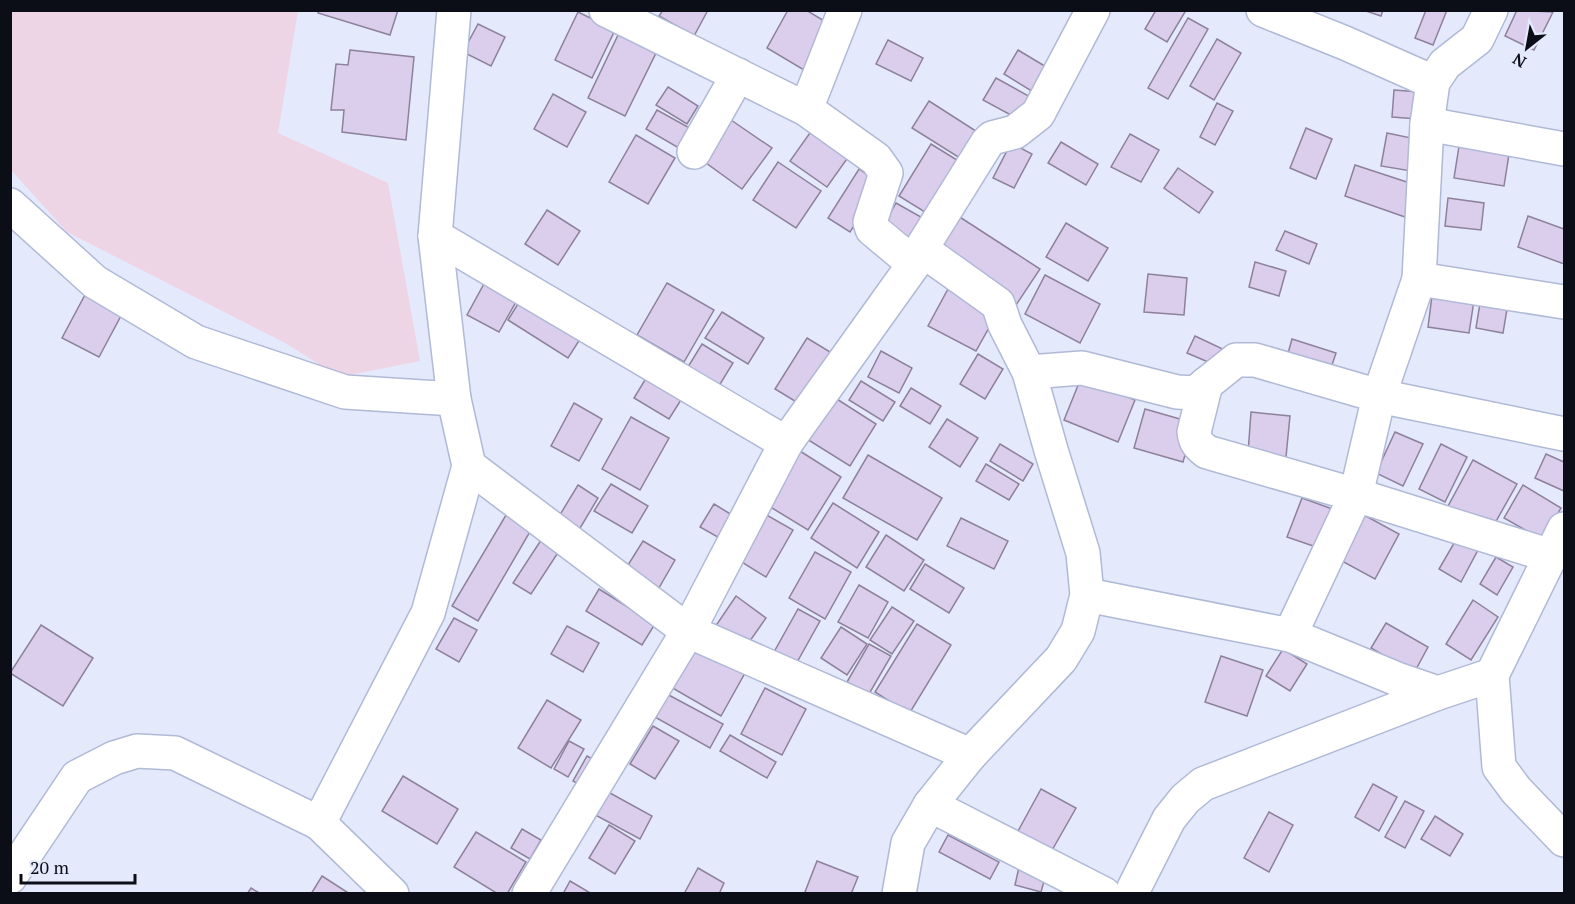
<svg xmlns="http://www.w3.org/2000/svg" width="1575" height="904" font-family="'PT Serif',serif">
	<rect width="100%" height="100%" fill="#e4eafc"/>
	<!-- green -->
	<path fill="#eed5e6" d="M11 11H298L278 133 388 183 420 361 339 377 287 344 67 232 11 170Z"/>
	<!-- building -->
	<g fill="#dbceed" stroke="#8d819c" stroke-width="1.5">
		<path d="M318 10H398L390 35 318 13Z"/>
		<path d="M663 10H708L694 36 659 16Z"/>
		<path d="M788 10H806L831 25 804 70 767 48Z"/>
		<path d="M1156 10H1182L1185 12 1167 42 1145 29Z"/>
		<path d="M1363 10H1383L1381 16Z"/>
		<path d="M1426 10H1447L1433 45 1415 38Z"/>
		<path d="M1517 10 1553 12 1534 50 1505 36Z"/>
		<path d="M578 12 615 30 592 78 555 60Z"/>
		<path d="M1188 18 1208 29 1168 99 1148 88Z"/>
		<path d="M478 24 505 37 491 66 463 52Z"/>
		<path d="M619 33 657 51 625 116 588 98Z"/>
		<path d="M1217 39 1241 53 1214 100 1190 86Z"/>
		<path d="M888 40 923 58 911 81 876 64Z"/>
		<path d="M350 50 414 57 406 140 342 132 344 110H331L336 64 348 65Z"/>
		<path d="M1018 50 1058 74 1043 98 1004 74Z"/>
		<path d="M996 78 1034 99 1022 121 983 100Z"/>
		<path d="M668 87 698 106 687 124 656 105Z"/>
		<path d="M1394 90 1420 92 1418 119 1392 117Z"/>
		<path d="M553 94 586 112 567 147 534 129Z"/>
		<path d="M929 101 979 133 963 160 912 128Z"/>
		<path d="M1217 103 1233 111 1215 145 1200 137Z"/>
		<path d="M657 110 695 131 684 151 646 129Z"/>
		<path d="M731 120 772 148 742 189 702 160Z"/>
		<path d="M1306 128 1332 139 1316 179 1290 168Z"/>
		<path d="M812 130 849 156 827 187 790 161Z"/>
		<path d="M1387 133 1416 139 1411 171 1381 166Z"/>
		<path d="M1130 134 1159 150 1141 182 1111 167Z"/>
		<path d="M636 135 675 158 648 204 609 182Z"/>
		<path d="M1460 140 1510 148 1504 186 1454 178Z"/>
		<path d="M1061 142 1098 164 1086 185 1048 163Z"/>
		<path d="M1011 143 1032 154 1014 188 993 178Z"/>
		<path d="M931 144 965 165 933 217 899 196Z"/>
		<path d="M778 162 821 191 796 228 753 200Z"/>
		<path d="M1355 165 1416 185 1405 217 1345 196Z"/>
		<path d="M1178 168 1213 192 1199 213 1164 188Z"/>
		<path d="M859 169 881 184 850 232 828 218Z"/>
		<path d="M1448 198 1484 203 1481 230 1445 226Z"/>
		<path d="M896 203 928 221 915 244 883 226Z"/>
		<path d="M547 210 580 231 558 265 525 244Z"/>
		<path d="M952 212 1040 269 1016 305 929 248Z"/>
		<path d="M1528 216 1564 229V264L1518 247Z"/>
		<path d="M1066 223 1108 248 1088 281 1046 257Z"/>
		<path d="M1285 231 1317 244 1309 264 1276 250Z"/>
		<path d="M1255 262 1286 271 1279 296 1249 287Z"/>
		<path d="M1148 274 1187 278 1184 315 1144 312Z"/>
		<path d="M1045 275 1100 304 1080 343 1025 314Z"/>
		<path d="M485 282 517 300 499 332 467 315Z"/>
		<path d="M667 283 714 310 684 362 637 335Z"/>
		<path d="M1433 288 1475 294 1469 333 1428 327Z"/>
		<path d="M948 289 996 315 976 351 928 326Z"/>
		<path d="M86 293 123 312 99 357 62 338Z"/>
		<path d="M524 294 584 333 568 358 508 320Z"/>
		<path d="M1481 297 1508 303 1503 333 1476 328Z"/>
		<path d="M722 312 764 338 748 364 705 338Z"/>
		<path d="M1195 336 1227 351 1220 367 1187 353Z"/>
		<path d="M807 338 835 355 803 406 775 389Z"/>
		<path d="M1292 339 1336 353 1330 371 1287 357Z"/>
		<path d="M702 344 733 363 714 394 683 375Z"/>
		<path d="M881 351 912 368 899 393 868 377Z"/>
		<path d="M978 354 1003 369 985 399 960 384Z"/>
		<path d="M651 370 686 392 669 419 634 398Z"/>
		<path d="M1081 378 1135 400 1118 442 1064 420Z"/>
		<path d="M861 381 895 402 883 421 849 400Z"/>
		<path d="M911 388 941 406 930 424 900 406Z"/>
		<path d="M829 394 876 424 850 466 802 436Z"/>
		<path d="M574 403 602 419 579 461 551 446Z"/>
		<path d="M1145 409 1194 423 1183 462 1134 448Z"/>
		<path d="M1251 412 1290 416 1286 457 1248 453Z"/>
		<path d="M631 417 669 438 640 490 602 469Z"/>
		<path d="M947 419 978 438 960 467 929 447Z"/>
		<path d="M1395 432 1423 444 1403 486 1376 473Z"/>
		<path d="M1000 444 1033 464 1023 481 990 461Z"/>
		<path d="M1441 444 1467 457 1445 502 1419 489Z"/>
		<path d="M792 446 841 477 808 530 759 500Z"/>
		<path d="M1546 454 1564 462V491L1535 478Z"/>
		<path d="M868 455 942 498 917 540 843 498Z"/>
		<path d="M1473 460 1517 484 1490 532 1447 508Z"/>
		<path d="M986 464 1019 484 1009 500 976 481Z"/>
		<path d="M611 484 648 506 632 533 594 511Z"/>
		<path d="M578 485 598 498 573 540 552 528Z"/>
		<path d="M1523 485 1561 508 1543 540 1504 518Z"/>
		<path d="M1302 498 1335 510 1322 549 1287 537Z"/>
		<path d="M833 503 879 532 857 568 811 538Z"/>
		<path d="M714 504 737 518 723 540 700 527Z"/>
		<path d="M758 510 793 530 766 577 732 556Z"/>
		<path d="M506 515 531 530 478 621 452 606Z"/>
		<path d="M1364 515 1399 534 1375 579 1340 560Z"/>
		<path d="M961 518 1008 541 994 569 947 546Z"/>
		<path d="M545 534 563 545 531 594 513 583Z"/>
		<path d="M886 535 924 560 904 591 866 567Z"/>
		<path d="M1457 538 1478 550 1461 582 1439 569Z"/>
		<path d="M643 541 675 560 656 593 623 573Z"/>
		<path d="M815 552 851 572 825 619 789 598Z"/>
		<path d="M1496 557 1513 567 1497 595 1480 584Z"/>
		<path d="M925 564 964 588 949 613 910 589Z"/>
		<path d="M859 585 888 602 868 638 838 622Z"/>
		<path d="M599 589 655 624 642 645 586 611Z"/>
		<path d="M736 596 766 618 745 648 715 627Z"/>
		<path d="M1473 600 1498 617 1471 660 1446 644Z"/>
		<path d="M892 607 914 621 892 654 870 640Z"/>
		<path d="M798 609 820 621 796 664 774 652Z"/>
		<path d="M454 618 477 630 459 662 436 649Z"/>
		<path d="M1386 623 1428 647 1414 673 1371 648Z"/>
		<path d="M917 624 951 645 909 714 875 692Z"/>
		<path d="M41 625 93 658 63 706 10 673Z"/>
		<path d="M567 626 599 643 583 672 551 654Z"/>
		<path d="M841 627 867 644 847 675 821 658Z"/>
		<path d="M694 644 745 673 721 716 669 686Z"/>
		<path d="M869 644 891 656 869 694 847 682Z"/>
		<path d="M1283 649 1307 664 1290 691 1266 676Z"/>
		<path d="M1221 656 1263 670 1247 716 1205 702Z"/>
		<path d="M765 688 806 709 782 755 741 734Z"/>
		<path d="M665 693 723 724 710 748 653 716Z"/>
		<path d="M547 700 581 720 551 768 518 748Z"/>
		<path d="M653 726 679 741 655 779 630 764Z"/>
		<path d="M730 735 776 762 767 778 720 751Z"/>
		<path d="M569 741 584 749 568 777 554 769Z"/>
		<path d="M587 756 603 765 588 790 573 781Z"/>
		<path d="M403 776 458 809 437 844 382 811Z"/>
		<path d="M1373 784 1397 797 1379 831 1355 817Z"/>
		<path d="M599 787 652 816 640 839 586 810Z"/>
		<path d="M1041 789 1076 808 1051 852 1017 833Z"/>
		<path d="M1405 801 1424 811 1405 848 1385 837Z"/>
		<path d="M1269 812 1293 825 1269 872 1244 858Z"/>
		<path d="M1435 816 1463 834 1450 856 1421 839Z"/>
		<path d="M609 825 635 841 615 874 589 858Z"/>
		<path d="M522 829 541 840 530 859 511 848Z"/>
		<path d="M476 832 526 862 507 894H498L454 867Z"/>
		<path d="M948 835 999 862 990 879 939 852Z"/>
		<path d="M817 861 858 877 851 894H809L805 892Z"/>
		<path d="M1019 867 1046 874 1041 892 1015 885Z"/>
		<path d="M698 868 724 883 719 894H684Z"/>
		<path d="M322 876 350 894H311Z"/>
		<path d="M570 881 592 894H563Z"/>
		<path d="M251 888 261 894H247Z"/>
	</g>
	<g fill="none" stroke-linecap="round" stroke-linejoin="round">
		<!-- minor casing -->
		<g stroke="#b0b9d6" stroke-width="36">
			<g id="minor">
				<path d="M1093 10 1038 114 1015 132 992 138 987 143 921 249 998 304 1005 325 1029 372 1051 450 1083 553 1087 595 1078 631 1061 659 970 755 930 805 1104 894"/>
				<path d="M1263 10 1345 43 1433 82"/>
				<path d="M806 109 845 10"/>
				<path d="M1427 124 1564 149"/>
				<path d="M694 152 738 75"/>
				<path d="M10 205 95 282 196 342 345 392 454 399"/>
				<path d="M435 236 786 443"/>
				<path d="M1419 279 1564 302"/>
				<path d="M1029 372 1082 368 1177 392 1195 393 1236 360H1255L1379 396 1419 279 1427 124 1433 82 1445 64 1477 39 1491 10"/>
				<path d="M1206 384 1194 432C1195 442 1199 446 1207 452L1356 495 1551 556"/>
				<path d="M469 466 688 631 970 755"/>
				<path d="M1564 529 1492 675 1499 767 1516 790 1564 840"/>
				<path d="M1087 595 1290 635"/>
				<path d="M1492 675 1438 693 1397 679 1290 635 1356 495 1379 396 1564 434"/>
				<path d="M10 877 77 777 114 758 137 751 175 753 319 823"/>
				<path d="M1134 888 1169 819 1185 799 1203 784 1438 693"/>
				<path d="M392 894 319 823 428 613 469 466 454 399 435 236 454 10"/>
				<path d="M529 894 688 631 786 443 914 264 872 229 870 222 886 173 876 159 806 109 606 10"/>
				<path d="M899 894 908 843 930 805"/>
			</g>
		</g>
		<!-- minor -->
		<use href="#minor" stroke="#fff" stroke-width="33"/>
	</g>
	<!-- border -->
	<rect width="1575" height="904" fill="none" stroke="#0b0e17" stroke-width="24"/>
	<!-- north arrow -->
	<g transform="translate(1527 48) rotate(211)" stroke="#e4eafc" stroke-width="4.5" paint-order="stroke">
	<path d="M0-4.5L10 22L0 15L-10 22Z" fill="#0b0e17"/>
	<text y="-9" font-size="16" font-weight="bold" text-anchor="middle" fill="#0b0e17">N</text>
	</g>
	<!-- scale -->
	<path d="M21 874v9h114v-9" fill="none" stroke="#0b0e17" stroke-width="3"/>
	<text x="30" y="874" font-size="18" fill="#0b0e17" stroke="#e4eafc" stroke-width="4.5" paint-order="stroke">20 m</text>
</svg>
